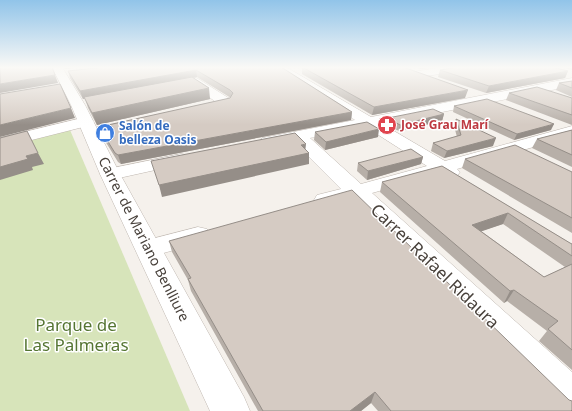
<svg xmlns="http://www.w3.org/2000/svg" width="572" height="411" font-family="'Noto Sans',sans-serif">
	<rect width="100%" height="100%" fill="#f5f1ec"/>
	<!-- green -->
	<path fill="#d7e4ba" d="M70 130 190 411H0V148Z"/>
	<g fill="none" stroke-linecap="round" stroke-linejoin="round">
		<!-- minor casing -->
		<g stroke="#bfb7b0" stroke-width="1">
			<g id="minor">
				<path d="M274 67H286L371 117 572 78V86L382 124 445 161 572 126V136L457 169 460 172 457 176 450 178 440 174 372 193 572 372V411L559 410 351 199 325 206 317 205 314 200 317 195 341 189 294 142 268 147 262 146 260 142 262 138 355 120ZM366 127 427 166 361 184 310 138Z"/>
				<path d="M445 67H474L469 70 418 77 412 74 418 71Z"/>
				<path d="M196 78 200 80 230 99 232 102 230 105H220L194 86 182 89 178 88 176 85 178 82Z"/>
				<path d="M86 117 91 119 94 122 91 125 0 148V138Z"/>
				<path d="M181 154 187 155 190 159 187 163 110 180 103 178 100 174 103 170Z"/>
				<path d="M198 227 207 229 210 235 207 241 149 257 140 254 136 248 140 242Z"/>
			</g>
		</g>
		<!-- tertiary casing -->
		<g stroke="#bfb7b0" stroke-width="1">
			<path id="tertiary" d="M52 67H62L85 105 120 174 244 397 250 411H210L100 174 71 105Z"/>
		</g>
		<!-- minor -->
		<use href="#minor" fill="#fff" fill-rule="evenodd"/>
		<!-- tertiary -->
		<use href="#tertiary" fill="#fff" fill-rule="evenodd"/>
	</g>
	<!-- wall -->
	<g fill="#b7afa8" fill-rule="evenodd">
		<path d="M281 67 352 112 351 120 121 164 118 162 102 136 99 127 231 98 197 77 192 78 210 99 97 125 88 108 85 98 83 99 70 78 68 71Z"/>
		<path d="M302 67 465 98 372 115 302 74Z"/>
		<path d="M413 67H437L420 69Z"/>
		<path d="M560 67H572V70Z"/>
		<path d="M440 70 568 71 565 78 486 93 438 77Z"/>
		<path d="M572 81V97L556 90 559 83Z"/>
		<path d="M509 93 572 98V125L506 100Z"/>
		<path d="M454 106 551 130 514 140 453 112Z"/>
		<path d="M444 114 442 121 399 131 387 125 388 118Z"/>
		<path d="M456 119 493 146 444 158 431 151 433 143 457 137 454 126Z"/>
		<path d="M572 130V167L532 148 537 139Z"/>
		<path d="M315 132 378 137 325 150 314 140Z"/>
		<path d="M423 157 421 164 367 180 357 171 358 163Z"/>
		<path d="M465 159 572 172V233L462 168Z"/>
		<path d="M442 166 570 243 572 244V370L539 341 547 331 507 301 504 303 380 192 382 182ZM503 224 565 267 544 277 481 231Z"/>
		<path d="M169 241 569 400 572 411H378L371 403 361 411H258L191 291 188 280 172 252Z"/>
	</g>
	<!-- shaded-wall -->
	<g fill="#958e88">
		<path d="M64 67H83L65 69Z"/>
		<path d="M421 67H437L420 69Z"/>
		<path d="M196 70 197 77 83 99 80 91Z"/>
		<path d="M568 71 565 78 486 93 489 86Z"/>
		<path d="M55 75 58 83 0 93V84Z"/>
		<path d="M209 88 210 99 97 125 92 113Z"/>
		<path d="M468 90 465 98 372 115 374 107Z"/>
		<path d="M71 108 75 118 0 137V125Z"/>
		<path d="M352 112 351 120 121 164 118 155Z"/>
		<path d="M444 114 442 121 399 131 400 125Z"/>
		<path d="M554 124 551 130 514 140 517 134Z"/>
		<path d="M379 129 378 137 325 150 326 142Z"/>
		<path d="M496 138 493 146 444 158 447 151Z"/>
		<path d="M306 144 305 153H309V164L162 197 159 185Z"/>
		<path d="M38 153 44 164 32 167 33 170 0 180V167L26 156Z"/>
		<path d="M423 157 421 164 367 180 368 171Z"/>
		<path d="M508 213 503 224 468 236 472 225Z"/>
		<path d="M514 290 507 301 504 303 510 291Z"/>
		<path d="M375 392 371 403 361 411H350Z"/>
	</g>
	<!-- building -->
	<g fill="#d5cbc3" stroke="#958e88">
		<path d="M0 67H52L55 75 0 84Z"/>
		<path d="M105 67H281L352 112 118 155 115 153 99 127 230 98 233 93 230 90 196 70 80 91 68 71Z"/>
		<path d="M302 67H403L468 90 374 107Z"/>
		<path d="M458 67H552L568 71 489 86 440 70Z"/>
		<path d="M192 77 209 88 92 113 84 97Z"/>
		<path d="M572 81V88L559 83Z"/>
		<path d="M60 84 71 108 0 125V94Z"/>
		<path d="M537 87 572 98V115L509 93Z"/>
		<path d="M487 99 554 124 517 134 454 106Z"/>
		<path d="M433 109 444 114 400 125 388 118Z"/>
		<path d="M456 119 496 138 447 151 433 143 461 135Z"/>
		<path d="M367 122 379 129 326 142 315 132Z"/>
		<path d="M572 130V155L537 139Z"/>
		<path d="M27 131 38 153 26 156 28 159 0 167V138Z"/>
		<path d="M295 133 306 144 301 145 309 153 159 185 151 161Z"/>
		<path d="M515 145 572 172V218L465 159Z"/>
		<path d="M411 149 423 157 368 171 358 163Z"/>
		<path d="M442 166 570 243 572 244V256L508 213 472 225 544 277 572 264V350L548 329 558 321 514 290 510 291 382 182Z"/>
		<path d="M352 190 569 400 572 401V410L571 411H391L375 392 350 411H263L188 279 191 278 169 241Z"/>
	</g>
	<!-- sky -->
	<linearGradient id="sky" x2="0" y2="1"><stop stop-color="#91c4e9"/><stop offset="0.54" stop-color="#faf9f6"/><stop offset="1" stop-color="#faf9f6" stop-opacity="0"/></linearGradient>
	<rect width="572" height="125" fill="url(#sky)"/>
	<!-- icons -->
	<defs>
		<g id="pharmacy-disc" transform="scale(1)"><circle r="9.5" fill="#e0444e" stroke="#fff"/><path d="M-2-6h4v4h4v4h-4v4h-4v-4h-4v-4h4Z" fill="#fff"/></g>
		<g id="shop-disc" transform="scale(1)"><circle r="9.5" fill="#3f7fe0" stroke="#fff"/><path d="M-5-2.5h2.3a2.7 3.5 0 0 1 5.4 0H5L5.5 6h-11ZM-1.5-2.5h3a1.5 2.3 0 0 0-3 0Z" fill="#fff"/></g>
	</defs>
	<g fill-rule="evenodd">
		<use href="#pharmacy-disc" x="387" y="125"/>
		<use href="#shop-disc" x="105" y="133"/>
	</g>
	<g text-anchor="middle" stroke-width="3" stroke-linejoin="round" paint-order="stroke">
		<!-- far-health labels -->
		<g font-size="12" font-weight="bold" fill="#be3a42" stroke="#fff" text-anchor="start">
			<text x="401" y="129">José Grau Marí</text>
		</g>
		<!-- far-shop labels -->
		<g font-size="12" font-weight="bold" fill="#366cbe" stroke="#fff" text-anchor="start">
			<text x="119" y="130">Salón de<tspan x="119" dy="14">belleza Oasis</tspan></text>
		</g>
		<!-- street labels -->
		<g font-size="14" fill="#48413b" stroke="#fff">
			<text transform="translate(144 239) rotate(63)" y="5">Carrer de Mariano Benlliure</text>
		</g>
		<!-- near-street labels -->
		<g font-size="17" fill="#48413b" stroke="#fff">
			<text transform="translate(435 266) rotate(44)" y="6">Carrer Rafael Ridaura</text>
		</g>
		<!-- near-park labels -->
		<g font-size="17" fill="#557533" stroke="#fff">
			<text x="76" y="331">Parque de<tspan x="76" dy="20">Las Palmeras</tspan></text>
		</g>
	</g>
</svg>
